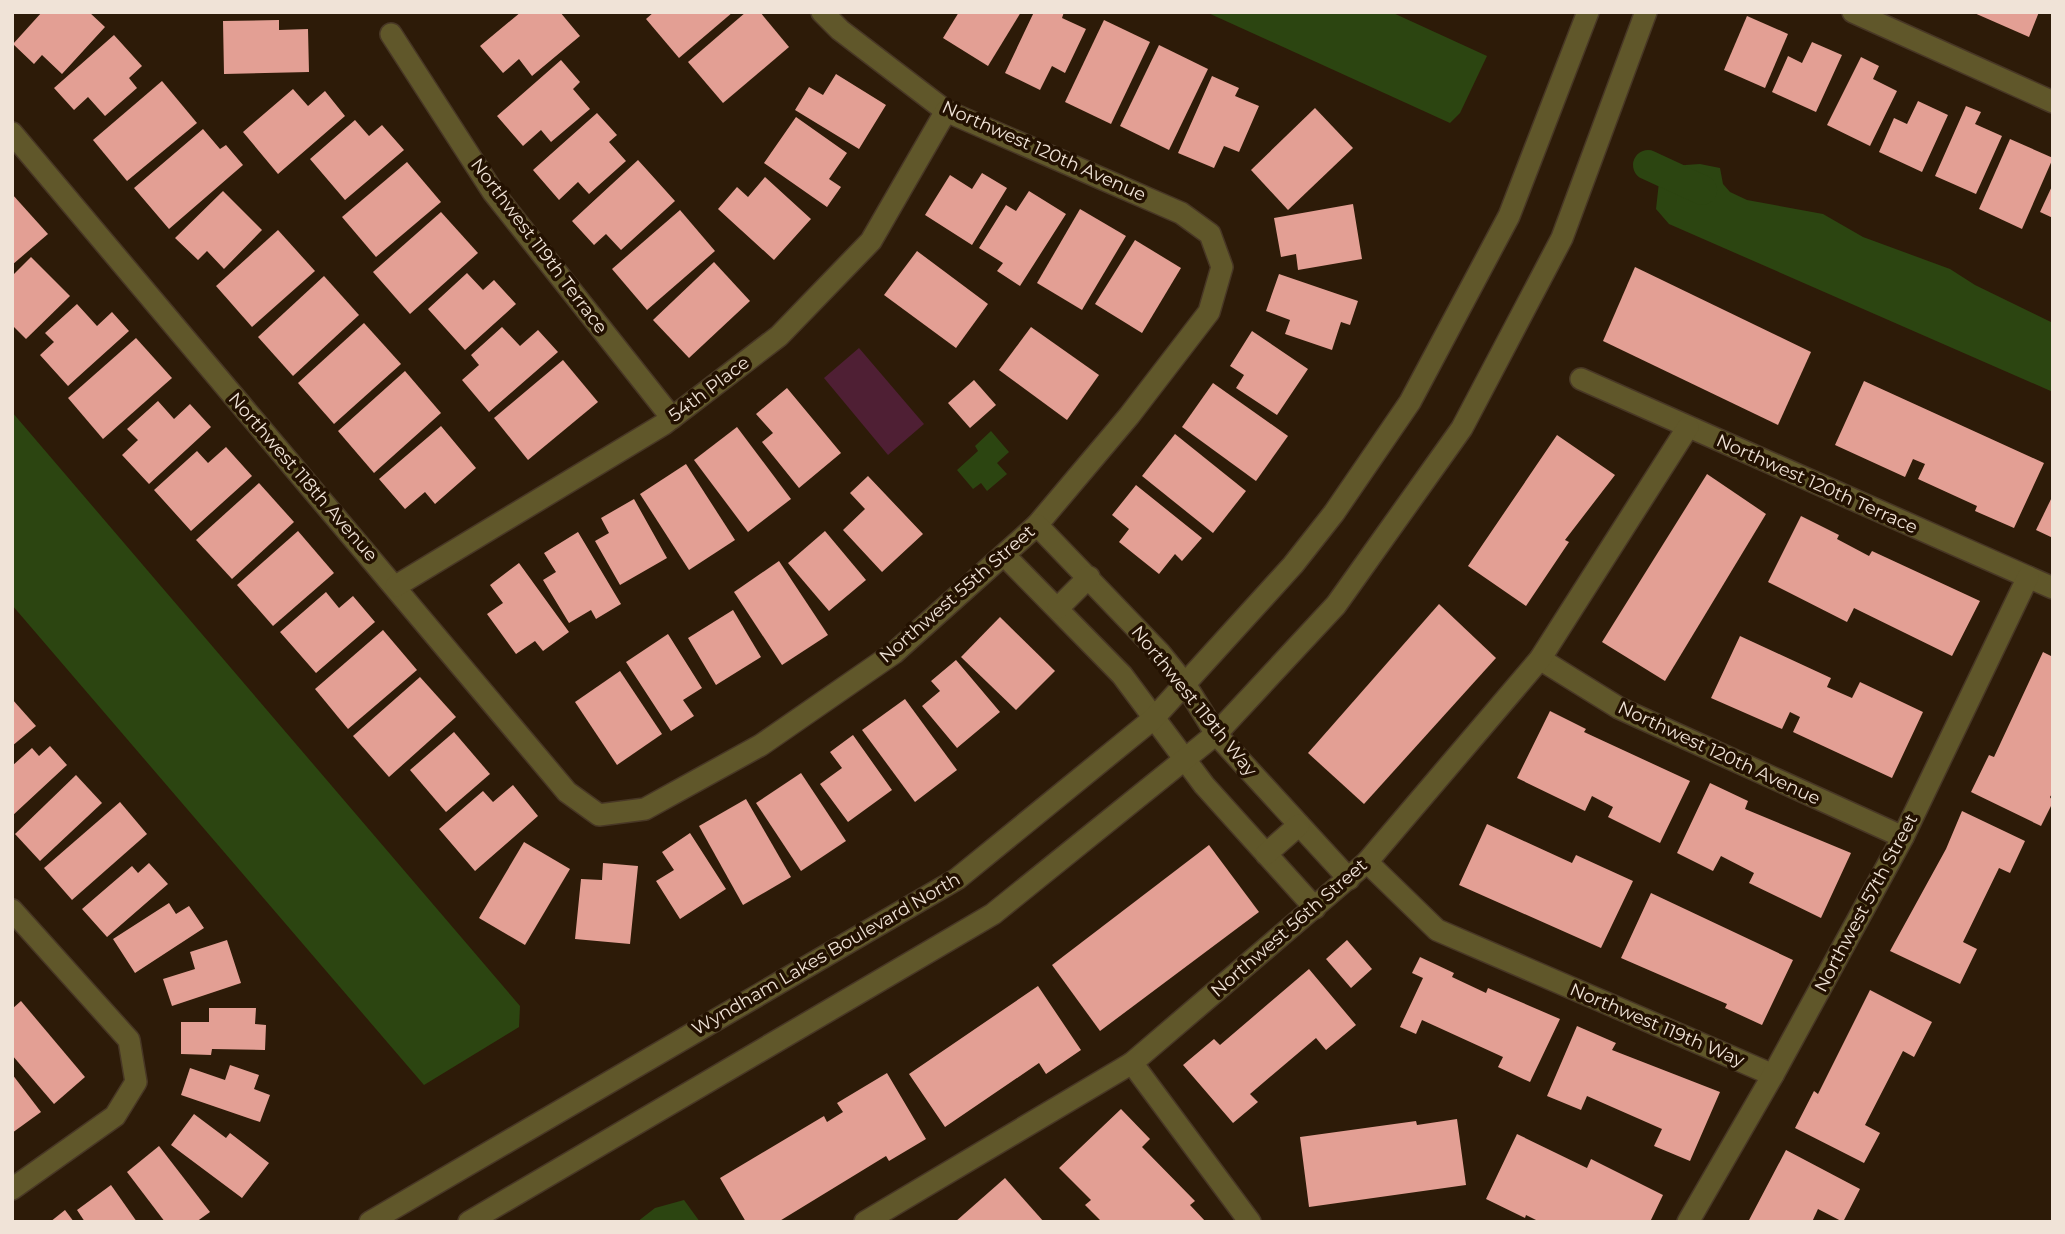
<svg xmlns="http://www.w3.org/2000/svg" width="2065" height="1234" font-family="Montserrat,sans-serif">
	<rect width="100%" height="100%" fill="#2d1b08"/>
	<!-- green -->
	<path fill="#4f1f34" d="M859 348 924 424 888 455 824 378Z"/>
	<!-- water -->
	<g fill="#2c4511">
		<path d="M1206 12H1391L1487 56 1460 113 1450 123Z"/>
		<path d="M1700 164 1720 168 1723 184 1730 192 1747 200 1823 214 1863 237 1950 269 1975 285 2053 323V392L1669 224 1656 209 1659 182 1671 166Z"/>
		<path d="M12 412 520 1006 519 1027 424 1085 12 605Z"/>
		<path d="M991 431 1009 452 997 463 1007 474 987 491 981 483 973 489 957 470 978 451 975 446Z"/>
		<path d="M684 1200 700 1222H637L655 1208Z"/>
	</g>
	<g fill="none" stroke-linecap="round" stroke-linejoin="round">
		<!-- canal -->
		<path stroke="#2c4511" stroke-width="30" d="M1648 165 1702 190"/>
	</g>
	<!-- building -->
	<g fill="#e39f94">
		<path d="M42 12H89L105 27 62 74 42 55 34 64 13 44Z"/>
		<path d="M521 12H560L580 36 532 76 519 59 503 73 480 46Z"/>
		<path d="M654 12H733L679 58 646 19Z"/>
		<path d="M746 12H760L789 47 723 103 688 62Z"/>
		<path d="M959 12H1021L988 66 943 38Z"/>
		<path d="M1034 12H1064L1062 18 1086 29 1065 73 1052 66 1040 90 1005 73Z"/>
		<path d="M1972 12H2039L2029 37Z"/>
		<path d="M1747 16 1788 34 1765 88 1724 70Z"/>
		<path d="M279 20V30L308 29 309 72 224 74 223 21Z"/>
		<path d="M1104 20 1150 42 1111 124 1065 102Z"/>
		<path d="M114 35 142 66 129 78 137 88 105 116 88 97 74 110 54 88Z"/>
		<path d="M1812 42 1842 55 1816 112 1772 92 1788 56 1802 63Z"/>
		<path d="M1159 45 1208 69 1169 150 1120 126Z"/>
		<path d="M1861 57 1879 66 1873 79 1897 91 1870 146 1827 125Z"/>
		<path d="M561 60 580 82 573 89 590 109 551 142 541 130 523 146 497 116Z"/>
		<path d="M836 74 886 105 859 149 795 110 809 87 823 95Z"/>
		<path d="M1212 76 1239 88 1235 96 1259 106 1239 152 1224 146 1214 168 1178 153Z"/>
		<path d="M162 81 197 123 127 181 93 140Z"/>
		<path d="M293 89 308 106 325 91 345 116 278 174 243 132Z"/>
		<path d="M1918 101 1948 115 1922 172 1879 152 1894 118 1907 124Z"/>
		<path d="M1966 106 1981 112 1975 124 2002 136 1976 194 1935 176Z"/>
		<path d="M1315 108 1353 148 1288 210 1251 170Z"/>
		<path d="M597 113 617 135 609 142 626 161 589 194 578 182 559 200 533 170Z"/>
		<path d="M796 117 847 153 829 179 841 187 827 207 764 163Z"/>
		<path d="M355 120 369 136 382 125 404 150 345 200 310 159Z"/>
		<path d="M203 129 220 149 226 145 243 165 169 229 134 188Z"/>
		<path d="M2010 139 2053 158 2022 229 1979 209Z"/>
		<path d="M638 160 675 201 621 250 606 234 594 245 572 221Z"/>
		<path d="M407 162 441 202 376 257 342 217Z"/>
		<path d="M982 173 1007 188 972 245 925 215 950 175 972 189Z"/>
		<path d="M765 177 811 219 774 260 718 209 737 187 748 197Z"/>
		<path d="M2053 184V218L2040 212Z"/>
		<path d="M223 191 262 230 224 269 207 251 198 260 175 238Z"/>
		<path d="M1029 191 1066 214 1020 286 997 271 1003 263 979 248 1006 205 1016 211Z"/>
		<path d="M12 194 48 234 12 265Z"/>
		<path d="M1353 204 1362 259 1298 270 1296 254 1281 257 1274 218Z"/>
		<path d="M1080 209 1126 236 1082 310 1037 283Z"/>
		<path d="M680 210 715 251 647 310 612 269Z"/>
		<path d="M441 212 478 253 410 314 373 272Z"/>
		<path d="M278 230 315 271 252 327 216 286Z"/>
		<path d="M1135 240 1181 268 1142 333 1095 304Z"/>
		<path d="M917 251 988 304 956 348 884 295Z"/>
		<path d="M31 257 70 296 26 339 12 325V276Z"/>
		<path d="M714 262 750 301 689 358 653 320Z"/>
		<path d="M1635 267 1811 352 1778 425 1603 341Z"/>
		<path d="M467 273 483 290 494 280 516 304 465 350 428 309Z"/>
		<path d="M1279 274 1358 301 1350 325 1341 322 1332 350 1285 334 1290 320 1266 311Z"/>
		<path d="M324 276 359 315 293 376 258 337Z"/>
		<path d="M77 304 97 326 112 312 129 331 68 386 40 355 54 342 45 333Z"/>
		<path d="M364 323 401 364 334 424 298 383Z"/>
		<path d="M502 327 520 346 538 330 558 352 489 412 462 380 479 365 471 355Z"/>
		<path d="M1031 327 1099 375 1067 420 999 370Z"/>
		<path d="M1252 331 1308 369 1277 415 1236 388 1244 375 1230 366Z"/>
		<path d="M136 338 172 378 103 439 68 398Z"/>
		<path d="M563 360 598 402 528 460 494 418Z"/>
		<path d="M405 371 441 413 374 473 338 431Z"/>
		<path d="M974 380 996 405 970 428 948 403Z"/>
		<path d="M1864 381 2044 463 2014 528 1975 511 1977 506 1918 479 1925 464 1913 459 1905 477 1835 445Z"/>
		<path d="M1213 383 1288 436 1256 481 1182 427Z"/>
		<path d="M787 388 841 453 799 488 762 442 773 433 756 414Z"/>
		<path d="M158 401 174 419 190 404 211 427 149 484 122 455 138 440 127 429Z"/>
		<path d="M441 426 476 468 435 504 425 492 405 509 379 479Z"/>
		<path d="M737 427 791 499 748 532 694 460Z"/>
		<path d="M1175 434 1246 491 1213 533 1142 476Z"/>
		<path d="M1557 435 1615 475 1565 540 1569 542 1526 606 1468 566Z"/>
		<path d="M226 447 252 476 191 531 154 490 197 451 208 463Z"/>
		<path d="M686 464 735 540 689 570 640 494Z"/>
		<path d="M1707 474 1766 514 1665 681 1602 642Z"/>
		<path d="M868 476 923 534 882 572 843 530 865 509 850 493Z"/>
		<path d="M259 483 294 522 232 579 196 540Z"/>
		<path d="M1136 485 1202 538 1182 561 1175 554 1159 574 1119 542 1129 529 1112 515Z"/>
		<path d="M2053 495V538L2036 530Z"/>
		<path d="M634 499 667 558 620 585 595 541 609 533 601 518Z"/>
		<path d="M1801 516 1839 535 1837 539 1869 556 1872 551 1980 601 1952 656 1854 608 1847 622 1768 582Z"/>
		<path d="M298 531 334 573 273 626 237 585Z"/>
		<path d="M825 531 866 580 829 611 788 563Z"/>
		<path d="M578 532 621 604 596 619 591 610 569 623 543 580 556 572 544 553Z"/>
		<path d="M779 561 828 635 782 665 734 592Z"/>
		<path d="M519 563 569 632 543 651 535 641 516 654 487 614 503 603 490 585Z"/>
		<path d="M326 592 339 608 353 596 375 622 316 673 280 632Z"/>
		<path d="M1439 604 1496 658 1364 804 1308 753Z"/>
		<path d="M733 610 761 657 716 685 688 638Z"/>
		<path d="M1000 617 1055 671 1016 710 961 657Z"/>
		<path d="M383 630 417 670 348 729 315 689Z"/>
		<path d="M668 634 702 688 683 700 694 716 671 731 626 662Z"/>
		<path d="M1740 636 1831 678 1827 687 1852 698 1860 682 1923 712 1892 778 1793 732 1800 717 1790 712 1782 729 1711 698Z"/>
		<path d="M2043 652 2053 657V792L2050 797 2053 802 2041 826 1971 792 1989 755 1994 757Z"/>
		<path d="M956 660 1000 712 957 748 922 706 940 691 931 681Z"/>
		<path d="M620 671 662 734 617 765 575 702Z"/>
		<path d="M420 677 456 717 389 777 353 736Z"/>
		<path d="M12 699 36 726 12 746Z"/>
		<path d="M905 699 957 770 915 802 862 730Z"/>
		<path d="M1550 711 1586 729 1584 732 1690 781 1660 843 1608 817 1613 807 1592 796 1585 811 1517 778Z"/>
		<path d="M454 732 490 774 446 812 410 770Z"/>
		<path d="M853 735 892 790 848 822 820 784 842 768 830 752Z"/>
		<path d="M50 746 67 765 12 816V766L32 748 39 756Z"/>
		<path d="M801 773 846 841 801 871 756 803Z"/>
		<path d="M76 775 102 803 40 861 15 834Z"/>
		<path d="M1710 783 1748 801 1745 809 1851 853 1821 918 1749 883 1754 873 1721 856 1713 871 1677 853Z"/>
		<path d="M513 785 538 816 475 871 439 829 483 791 493 802Z"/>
		<path d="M746 799 791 877 743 905 699 826Z"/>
		<path d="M120 802 147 834 72 900 44 868Z"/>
		<path d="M1962 811 2025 841 2010 873 1999 868 1963 942 1977 949 1960 984 1890 951 1946 849Z"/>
		<path d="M1487 824 1572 863 1576 855 1633 881 1601 948 1459 885Z"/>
		<path d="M690 833 726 889 680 919 656 881 674 870 662 852Z"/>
		<path d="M524 842 570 869 525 945 479 918Z"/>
		<path d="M1209 845 1259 912 1100 1031 1052 965Z"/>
		<path d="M149 863 168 884 107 937 82 909 132 866 138 873Z"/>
		<path d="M603 863 638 866 630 944 575 939 581 879 602 880Z"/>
		<path d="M1651 893 1793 960 1762 1025 1725 1008 1727 1004 1621 958Z"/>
		<path d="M169 903 176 914 189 906 204 928 135 973 113 939Z"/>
		<path d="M227 940 241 983 172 1006 163 979 195 969 190 952Z"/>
		<path d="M1347 940 1372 969 1351 988 1326 959Z"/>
		<path d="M1420 957 1454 973 1452 977 1486 993 1488 988 1560 1019 1530 1082 1498 1067 1503 1057 1422 1020 1416 1034 1400 1027 1423 978 1412 973Z"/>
		<path d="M1309 969 1356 1025 1326 1050 1316 1038 1250 1094 1258 1102 1233 1123 1183 1065 1214 1039 1220 1045Z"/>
		<path d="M1038 986 1081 1050 1046 1074 1039 1063 945 1127 909 1074Z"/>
		<path d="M1870 990 1932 1022 1914 1057 1903 1051 1865 1125 1880 1133 1864 1163 1795 1128 1814 1091 1818 1094Z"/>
		<path d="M21 1001 85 1077 54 1104 12 1055V1009Z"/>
		<path d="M209 1008H256L255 1024 266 1025 265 1050 212 1049 211 1055 181 1054V1022H209Z"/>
		<path d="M1577 1026 1616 1043 1612 1050 1720 1092 1690 1161 1654 1146 1662 1129 1587 1096 1581 1110 1547 1096Z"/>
		<path d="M230 1065 259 1075 254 1089 270 1095 260 1122 181 1095 190 1068 225 1080Z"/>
		<path d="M887 1073 926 1139 889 1161 886 1156 778 1222H746L720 1178 824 1116 827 1122 843 1112 837 1103Z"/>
		<path d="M12 1074 41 1112 12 1133Z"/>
		<path d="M1121 1109 1150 1139 1142 1147 1195 1201 1190 1205 1206 1222H1102L1085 1205 1091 1200 1059 1168Z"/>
		<path d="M194 1114 226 1138 230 1133 269 1163 242 1198 171 1145Z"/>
		<path d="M1457 1119 1466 1185 1309 1207 1300 1137 1416 1121 1417 1125Z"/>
		<path d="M1517 1134 1587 1168 1591 1159 1663 1195 1650 1222H1540L1526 1215 1525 1218 1486 1199Z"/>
		<path d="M159 1146 210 1212 196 1222H165L127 1172Z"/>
		<path d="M1786 1150 1860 1189 1843 1222 1818 1209 1812 1222H1748Z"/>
		<path d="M1005 1178 1044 1222H955Z"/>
		<path d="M111 1185 137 1222H85L77 1210Z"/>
		<path d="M65 1210 74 1222H50Z"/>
	</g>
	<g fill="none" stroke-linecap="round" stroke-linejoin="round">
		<!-- minor casing -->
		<g stroke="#483725" stroke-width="24">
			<g id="minor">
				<path d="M1853 12 2053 102"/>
				<path d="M391 34 493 192 672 418"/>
				<path d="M12 133 567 792 599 815 645 809 761 745 894 653 1037 525 1129 416 1209 312 1222 267 1210 234 1181 213 946 111 840 30 822 12"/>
				<path d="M1581 379 2053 588"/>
				<path d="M1037 525 1160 653 1185 684 1216 734 1349 879"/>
				<path d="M1005 556 1122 675 1204 785 1315 908"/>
				<path d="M396 586 664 424 779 336 871 241 946 111"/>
				<path d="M1058 608 1089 577"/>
				<path d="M1540 659 1619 708 1903 837"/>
				<path d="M1266 854 1299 825"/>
				<path d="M1367 862 1437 930 1773 1075"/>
				<path d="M12 910 129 1040 136 1082 115 1116 12 1189"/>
				<path d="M1132 1063 1250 1222"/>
				<path d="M370 1222 957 879 1153 719 1293 565 1334 513 1410 402 1509 216 1588 12"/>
				<path d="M469 1222 993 914 1216 734 1336 605 1462 428 1562 238 1646 12"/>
				<path d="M865 1222 1132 1063 1367 862 1540 659 1688 427"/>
				<path d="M1688 1222 1773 1075 1903 837 2028 577"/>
			</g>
		</g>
		<!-- minor -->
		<use href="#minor" stroke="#60572a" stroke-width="21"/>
	</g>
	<g text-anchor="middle" stroke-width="7" stroke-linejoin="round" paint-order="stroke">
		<!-- street labels -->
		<g font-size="18" fill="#f0e3d7" stroke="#231101">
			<text transform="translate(1044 151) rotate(24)" y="6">Northwest 120th Avenue</text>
			<text transform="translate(539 246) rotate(53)" y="6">Northwest 119th Terrace</text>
			<text transform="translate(709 389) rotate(-37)" y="6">54th Place</text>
			<text transform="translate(303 477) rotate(49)" y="6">Northwest 118th Avenue</text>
			<text transform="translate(1817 484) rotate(24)" y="6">Northwest 120th Terrace</text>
			<text transform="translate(957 594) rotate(-41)" y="6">Northwest 55th Street</text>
			<text transform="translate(1194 701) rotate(51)" y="6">Northwest 119th Way</text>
			<text transform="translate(1719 753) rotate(25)" y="6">Northwest 120th Avenue</text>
			<text transform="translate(1866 903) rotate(-62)" y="6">Northwest 57th Street</text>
			<text transform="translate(1289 928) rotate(-41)" y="6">Northwest 56th Street</text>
			<text transform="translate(826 954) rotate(-30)" y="6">Wyndham Lakes Boulevard North</text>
			<text transform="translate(1657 1025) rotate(23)" y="6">Northwest 119th Way</text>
		</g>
	</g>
	<!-- border -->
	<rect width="2065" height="1234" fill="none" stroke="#f0e3d7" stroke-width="28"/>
</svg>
